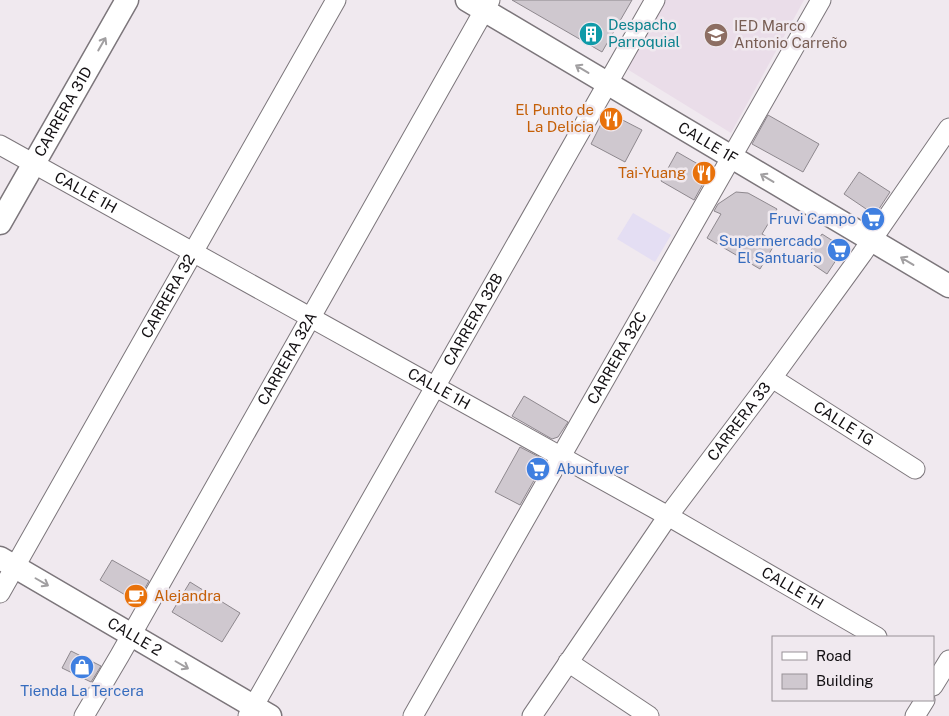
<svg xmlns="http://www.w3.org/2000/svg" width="949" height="716" font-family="'Public Sans',sans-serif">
	<rect width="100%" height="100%" fill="#f0e9ef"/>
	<!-- industrial -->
	<path fill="#e4def3" d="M633 213 671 235 655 262 617 239Z"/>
	<!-- built -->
	<path fill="#eadde9" d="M665 0H804L731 133 627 69Z"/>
	<!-- building -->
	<g fill="#cfc8cf" stroke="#8e888e">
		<path d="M512 0H632L602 52Z"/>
		<path d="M607 112 642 130 625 162 591 144Z"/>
		<path d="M768 115 819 144 803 172 752 144Z"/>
		<path d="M677 152 710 171 694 200 661 181Z"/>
		<path d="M859 172 890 192 875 215 844 194Z"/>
		<path d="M736 192 748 193 777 209 762 234 776 242 760 269 707 238 721 214 714 211 718 204Z"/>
		<path d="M822 234 844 248 827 274 805 259Z"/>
		<path d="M524 396 568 422 558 437 552 439 512 416Z"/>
		<path d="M520 447 541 458V468L520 505 495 492Z"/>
		<path d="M112 560 149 581 137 602 100 580Z"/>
		<path d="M190 582 240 613 222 642 172 612Z"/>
		<path d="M71 651 101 666 91 682 62 668Z"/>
	</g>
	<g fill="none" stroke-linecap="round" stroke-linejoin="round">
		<!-- minor casing -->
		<g stroke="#7c767b" stroke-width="21">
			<g id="minor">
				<path id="s1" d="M0 145 668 516 877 637"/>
				<path id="s2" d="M772 378 915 469"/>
				<path id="s3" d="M0 593 336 0"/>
				<path d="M568 662 649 716"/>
				<path d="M933 686 949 660"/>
				<path id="s4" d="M84 716 120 655 490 0"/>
				<path id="s5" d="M248 716 655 0"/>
				<path id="s6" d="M413 716 821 0"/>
				<path id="s7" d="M532 716 668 516 772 378 862 254 949 128"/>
				<path d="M915 716 925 700"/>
			</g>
		</g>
		<!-- tertiary casing -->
		<g stroke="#7c767b" stroke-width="25">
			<g id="tertiary">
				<path id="s8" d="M467 0 949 286"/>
				<path id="s9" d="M0 223 127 0"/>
				<path id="s10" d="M0 558 270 716"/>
			</g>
		</g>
		<!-- minor -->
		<use href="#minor" stroke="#fff" stroke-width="19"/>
		<!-- tertiary -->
		<use href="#tertiary" stroke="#fff" stroke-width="22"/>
	</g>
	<!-- one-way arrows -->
	<defs><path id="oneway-shaft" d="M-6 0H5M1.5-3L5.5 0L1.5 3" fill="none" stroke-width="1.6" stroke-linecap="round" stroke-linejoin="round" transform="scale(1.25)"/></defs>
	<g stroke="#a19fa1">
		<use href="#oneway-shaft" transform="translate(102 44) rotate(-60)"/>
		<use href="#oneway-shaft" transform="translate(582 69) rotate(-149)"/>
		<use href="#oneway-shaft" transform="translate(767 178) rotate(-149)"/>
		<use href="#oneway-shaft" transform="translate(907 261) rotate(-149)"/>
		<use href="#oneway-shaft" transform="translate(42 582) rotate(30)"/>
		<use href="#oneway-shaft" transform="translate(182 665) rotate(30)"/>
	</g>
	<!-- icons -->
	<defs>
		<g id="building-disc" transform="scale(1.25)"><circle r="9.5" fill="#0f9aa8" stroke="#f0e9ef"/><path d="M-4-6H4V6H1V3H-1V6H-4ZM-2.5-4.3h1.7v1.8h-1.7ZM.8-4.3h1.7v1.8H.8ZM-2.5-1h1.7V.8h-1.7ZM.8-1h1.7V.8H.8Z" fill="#fff"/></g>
		<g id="school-disc" transform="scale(1.25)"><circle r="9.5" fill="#8d6e63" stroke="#f0e9ef"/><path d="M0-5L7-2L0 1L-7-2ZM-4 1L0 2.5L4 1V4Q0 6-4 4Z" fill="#fff"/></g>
		<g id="restaurant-disc" transform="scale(1.25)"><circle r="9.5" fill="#e8710a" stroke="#f0e9ef"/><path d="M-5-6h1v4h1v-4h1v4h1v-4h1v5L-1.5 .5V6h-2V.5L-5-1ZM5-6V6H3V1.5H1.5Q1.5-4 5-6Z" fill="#fff"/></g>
		<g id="supermarket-disc" transform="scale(1.25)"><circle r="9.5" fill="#3f7fe0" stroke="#f0e9ef"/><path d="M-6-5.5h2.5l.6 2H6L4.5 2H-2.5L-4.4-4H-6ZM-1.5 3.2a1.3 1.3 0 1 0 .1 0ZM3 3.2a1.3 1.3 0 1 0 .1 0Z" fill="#fff"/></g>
		<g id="cafe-disc" transform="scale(1.25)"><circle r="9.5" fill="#e8710a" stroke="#f0e9ef"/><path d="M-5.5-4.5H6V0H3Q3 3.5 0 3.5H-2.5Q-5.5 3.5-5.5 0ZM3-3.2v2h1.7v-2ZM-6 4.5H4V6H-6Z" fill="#fff"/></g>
		<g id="shop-disc" transform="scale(1.25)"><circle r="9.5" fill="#3f7fe0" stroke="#f0e9ef"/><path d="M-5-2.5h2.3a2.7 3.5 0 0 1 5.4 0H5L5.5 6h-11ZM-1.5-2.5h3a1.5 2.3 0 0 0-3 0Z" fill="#fff"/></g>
	</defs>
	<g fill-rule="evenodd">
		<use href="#building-disc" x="591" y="34"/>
		<use href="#school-disc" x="716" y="35"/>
		<use href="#restaurant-disc" x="611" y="119"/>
		<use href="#restaurant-disc" x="704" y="173"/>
		<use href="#supermarket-disc" x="873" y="219"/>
		<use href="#supermarket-disc" x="839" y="250"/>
		<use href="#supermarket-disc" x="538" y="469"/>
		<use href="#cafe-disc" x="136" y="596"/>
		<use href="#shop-disc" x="82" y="667"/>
	</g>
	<g text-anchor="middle" stroke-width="5" stroke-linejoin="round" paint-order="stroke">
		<!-- culture labels -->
		<g font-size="15" fill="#0d838f" stroke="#f0e9ef" text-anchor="start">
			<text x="608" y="30">Despacho<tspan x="608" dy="17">Parroquial</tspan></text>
		</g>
		<!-- education labels -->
		<g font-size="15" fill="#785e54" stroke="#f0e9ef" text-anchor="start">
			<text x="734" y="31">IED Marco<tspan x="734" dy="17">Antonio Carreño</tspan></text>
		</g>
		<!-- food labels -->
		<g font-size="15" fill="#c56008" stroke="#f0e9ef" text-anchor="end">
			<text x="594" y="115">El Punto de<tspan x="594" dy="17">La Delicia</tspan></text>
			<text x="686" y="178">Tai-Yuang</text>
			<text x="154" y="601" text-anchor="start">Alejandra</text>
		</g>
		<!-- street labels -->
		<g font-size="15" fill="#131013" stroke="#f0e9ef">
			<text dy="5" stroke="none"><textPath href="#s9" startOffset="128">CARRERA 31D</textPath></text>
			<text dy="5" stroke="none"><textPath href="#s8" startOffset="280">CALLE 1F</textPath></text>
			<text dy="5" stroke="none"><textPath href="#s1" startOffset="98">CALLE 1H</textPath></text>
			<text dy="5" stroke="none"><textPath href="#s3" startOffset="341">CARRERA 32</textPath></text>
			<text dy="5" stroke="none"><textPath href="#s5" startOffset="456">CARRERA 32B</textPath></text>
			<text dy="5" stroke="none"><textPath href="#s4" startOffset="411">CARRERA 32A</textPath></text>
			<text dy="5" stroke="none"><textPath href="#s6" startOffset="412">CARRERA 32C</textPath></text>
			<text dy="5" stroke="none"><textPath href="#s1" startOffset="502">CALLE 1H</textPath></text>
			<text dy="5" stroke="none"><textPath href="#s7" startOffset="360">CARRERA 33</textPath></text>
			<text dy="5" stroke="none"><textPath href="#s2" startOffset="85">CALLE 1G</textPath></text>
			<text dy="5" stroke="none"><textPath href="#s1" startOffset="908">CALLE 1H</textPath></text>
			<text dy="5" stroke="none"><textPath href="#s10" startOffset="156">CALLE 2</textPath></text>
		</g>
		<!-- shop labels -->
		<g font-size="15" fill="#366cbe" stroke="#f0e9ef" text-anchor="end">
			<text x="856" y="224">Fruvi Campo</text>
			<text x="822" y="246">Supermercado<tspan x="822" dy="17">El Santuario</tspan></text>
			<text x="556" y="474" text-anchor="start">Abunfuver</text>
			<text x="82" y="696" text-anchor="middle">Tienda La Tercera</text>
		</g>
	</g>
	<!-- legend -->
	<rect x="772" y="636" width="162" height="65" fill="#f0e9ef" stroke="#989297"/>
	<rect x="782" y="652" width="25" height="8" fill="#ffffff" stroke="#989297"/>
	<text x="816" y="661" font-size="15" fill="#131013">Road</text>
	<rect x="782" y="674" width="25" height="15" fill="#cfc8cf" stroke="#989297"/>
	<text x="816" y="686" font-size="15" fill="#131013">Building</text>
</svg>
